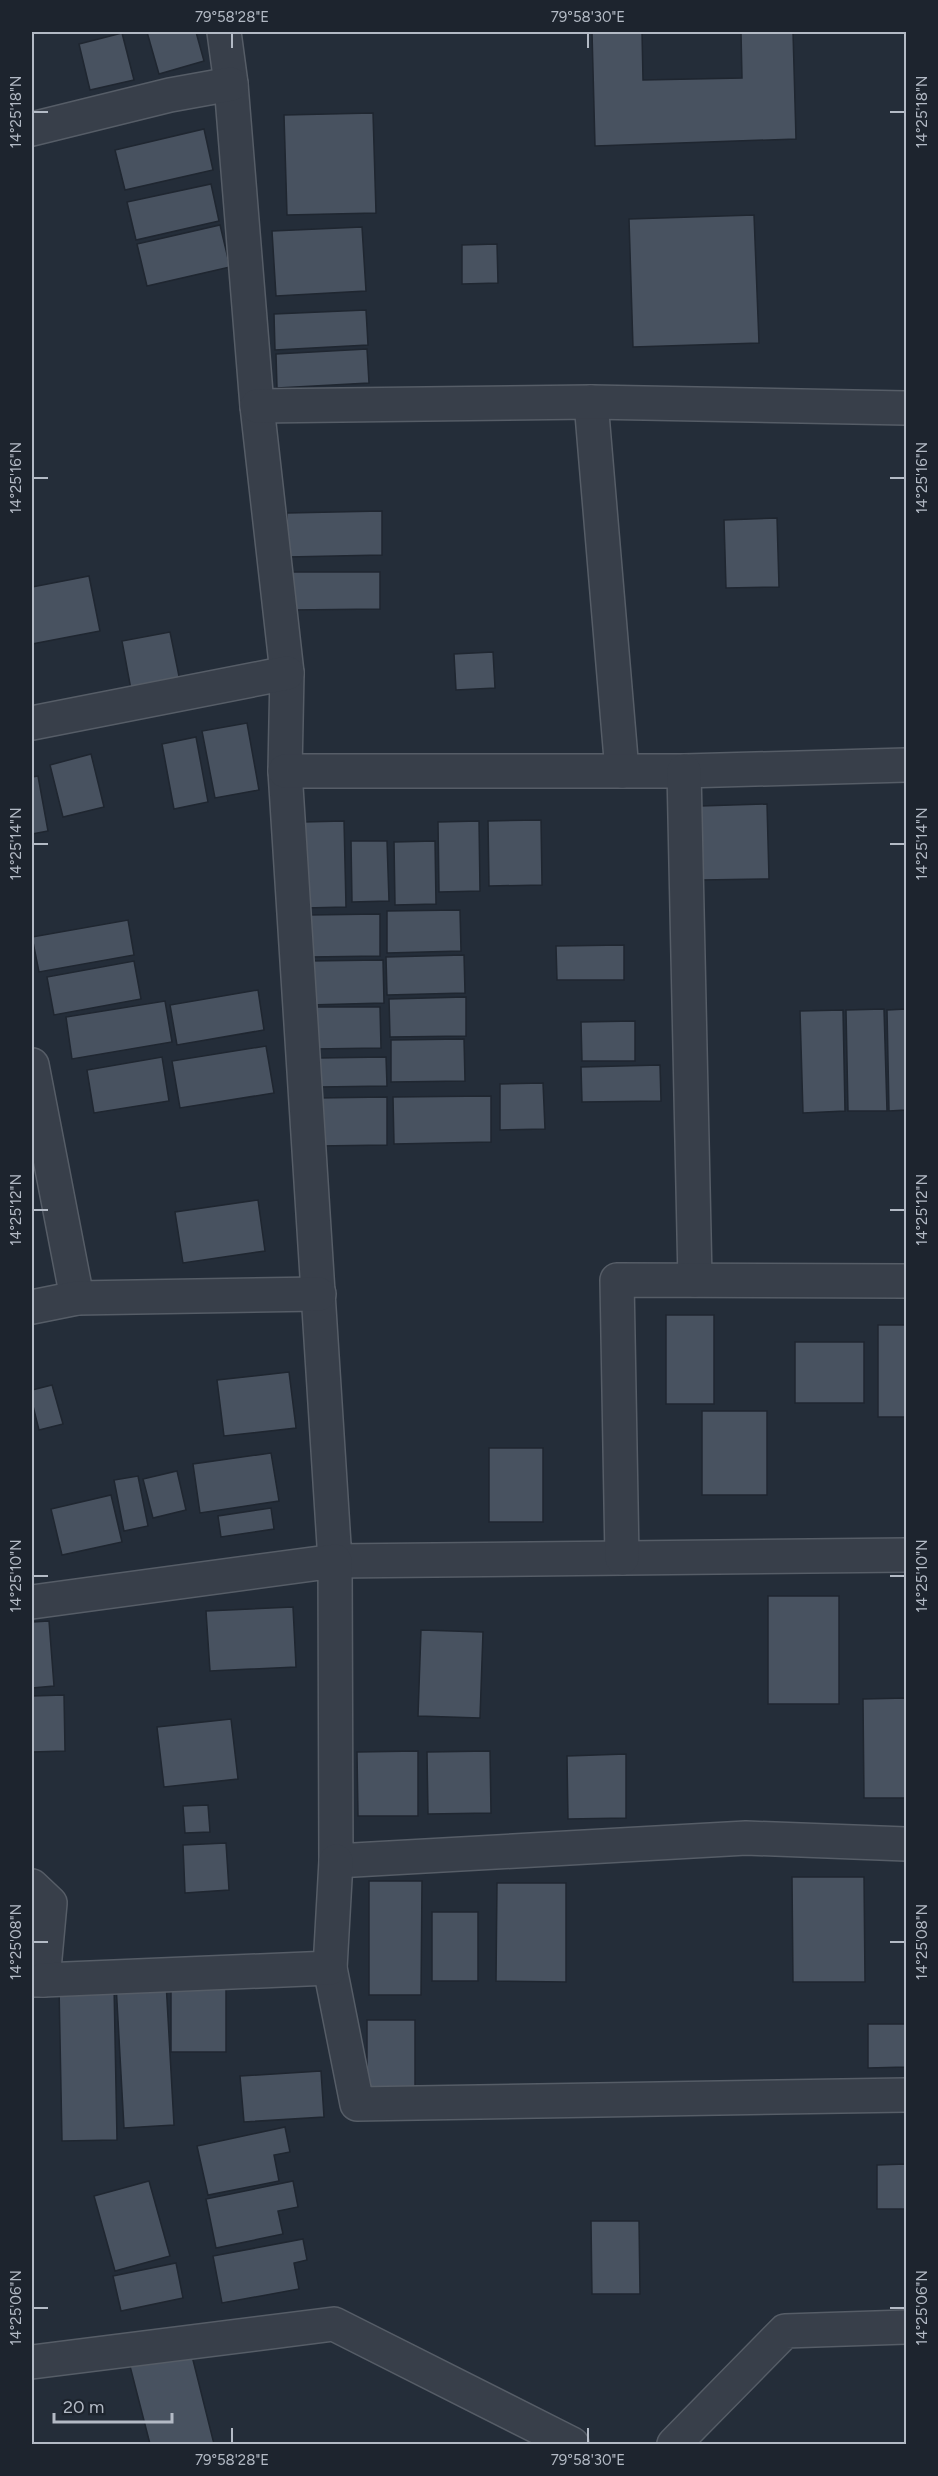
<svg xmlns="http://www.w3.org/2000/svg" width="938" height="2476" font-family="Figtree,sans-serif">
	<rect width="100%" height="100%" fill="#242d39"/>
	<!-- building -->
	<g fill="#485260" stroke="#1f2630" stroke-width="1.5">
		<path d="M147 32H196L204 61 159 74Z"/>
		<path d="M592 32H642L643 80 742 78 741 32H793L796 139 595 146Z"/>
		<path d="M122 33 134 80 90 90 79 44Z"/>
		<path d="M373 113 376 213 287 215 284 115Z"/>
		<path d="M204 129 213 170 125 190 115 150Z"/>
		<path d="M211 184 219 221 136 240 127 202Z"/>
		<path d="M754 215 759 343 633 347 629 219Z"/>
		<path d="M220 225 230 267 147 286 137 244Z"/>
		<path d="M362 227 366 291 276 296 272 231Z"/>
		<path d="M497 244 498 283 462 284V245Z"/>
		<path d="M366 310 368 345 275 350 274 314Z"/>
		<path d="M367 349 369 383 277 388 276 354Z"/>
		<path d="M382 511V555L287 557V513Z"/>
		<path d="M777 518 779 587 726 588 724 520Z"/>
		<path d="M291 572H380V609L291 610Z"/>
		<path d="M89 576 100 631 32 644V587Z"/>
		<path d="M170 632 181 686 132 695 122 641Z"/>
		<path d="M493 652 495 688 456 690 454 654Z"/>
		<path d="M247 723 259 790 215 798 202 731Z"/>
		<path d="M196 737 208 802 174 809 162 744Z"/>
		<path d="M91 754 104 807 63 817 50 765Z"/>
		<path d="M38 776 48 831 32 834V777Z"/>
		<path d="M767 804 769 879 701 880 700 806Z"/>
		<path d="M541 820 542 885 489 886 488 821Z"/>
		<path d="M344 821 346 907 305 908 303 822Z"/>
		<path d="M479 821 480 891 439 892 438 822Z"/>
		<path d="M351 841H387L389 901 352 902Z"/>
		<path d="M435 841 436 904 395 905 394 842Z"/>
		<path d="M460 910 461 951 387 953V911Z"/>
		<path d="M380 914V956L309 957 308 915Z"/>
		<path d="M128 920 134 955 39 972 32 937Z"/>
		<path d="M624 945V980H557L556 946Z"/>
		<path d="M464 955 465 993 387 995 386 957Z"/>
		<path d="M383 960 384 1003 308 1005V961Z"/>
		<path d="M134 961 141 999 54 1015 47 977Z"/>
		<path d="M258 990 264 1030 177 1045 170 1005Z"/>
		<path d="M466 997V1036L390 1037 389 999Z"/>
		<path d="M165 1001 172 1042 72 1059 66 1017Z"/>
		<path d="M312 1007H380L381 1048 313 1049Z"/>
		<path d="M884 1009 887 1111H848L846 1010Z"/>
		<path d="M906 1009V1110L889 1111 887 1010Z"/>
		<path d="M843 1010 845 1111 803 1113 800 1011Z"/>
		<path d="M635 1021V1061H582L581 1022Z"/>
		<path d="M464 1039 465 1081 391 1082V1040Z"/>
		<path d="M266 1046 274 1093 180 1108 172 1061Z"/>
		<path d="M162 1057 169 1101 94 1113 87 1070Z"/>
		<path d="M386 1057 387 1086 319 1087 318 1058Z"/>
		<path d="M660 1065 661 1101 582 1102 581 1067Z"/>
		<path d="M543 1083 545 1129 500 1130V1084Z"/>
		<path d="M491 1096V1142L394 1144 393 1097Z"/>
		<path d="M387 1097V1145L317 1146 316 1098Z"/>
		<path d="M258 1200 265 1251 183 1263 175 1212Z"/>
		<rect x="666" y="1315" width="48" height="89"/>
		<rect x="878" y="1325" width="28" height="92"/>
		<rect x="795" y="1342" width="69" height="61"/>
		<path d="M289 1372 296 1428 224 1436 217 1380Z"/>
		<path d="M52 1385 63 1424 39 1430 32 1402V1390Z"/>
		<rect x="702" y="1411" width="65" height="84"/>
		<rect x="489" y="1448" width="54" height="74"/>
		<path d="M271 1453 279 1501 200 1513 193 1464Z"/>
		<path d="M177 1471 186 1510 153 1518 143 1479Z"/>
		<path d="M138 1476 148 1526 124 1531 114 1480Z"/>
		<path d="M111 1495 122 1542 62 1555 51 1509Z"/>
		<path d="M271 1508 274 1529 221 1537 218 1516Z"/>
		<rect x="768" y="1596" width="71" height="108"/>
		<path d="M293 1607 296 1667 210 1671 206 1611Z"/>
		<path d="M49 1621 54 1686 32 1688V1622Z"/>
		<path d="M421 1630 483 1632 480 1718 418 1716Z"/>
		<path d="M64 1695 65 1751 32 1752V1696Z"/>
		<path d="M906 1698V1798H864L863 1699Z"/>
		<path d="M231 1719 238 1779 164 1787 157 1727Z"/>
		<path d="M418 1751V1816H358L357 1752Z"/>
		<path d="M490 1751 491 1813 428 1814 427 1752Z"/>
		<path d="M626 1754V1818L568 1819 567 1756Z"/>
		<path d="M208 1805 210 1832 185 1833 183 1806Z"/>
		<path d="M226 1843 229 1890 185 1893 183 1845Z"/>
		<path d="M792 1877H864L865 1982H793Z"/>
		<path d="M369 1881H422L421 1995H369Z"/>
		<path d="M497 1883H566V1982L496 1981Z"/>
		<rect x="432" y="1912" width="46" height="69"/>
		<rect x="171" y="1978" width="55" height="74"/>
		<path d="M166 1982 174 2125 124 2128 116 1984Z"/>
		<path d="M114 1985 117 2140 62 2141 59 1986Z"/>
		<rect x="367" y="2020" width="48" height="73"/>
		<path d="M868 2024H906V2067L868 2068Z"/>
		<path d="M321 2071 324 2117 244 2122 240 2076Z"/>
		<path d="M285 2127 290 2152 274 2155 279 2181 208 2195 197 2146Z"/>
		<path d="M906 2164V2209H877V2165Z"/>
		<path d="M149 2181 170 2256 115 2271 94 2196Z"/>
		<path d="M293 2181 298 2207 278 2211 283 2234 216 2248 206 2199Z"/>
		<path d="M591 2221H639L640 2294H592Z"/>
		<path d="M303 2239 307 2260 294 2263 299 2289 222 2303 213 2256Z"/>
		<path d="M176 2263 183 2298 121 2311 113 2276Z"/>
		<path d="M191 2352 214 2444H150L130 2366Z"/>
	</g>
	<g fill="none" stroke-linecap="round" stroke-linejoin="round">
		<!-- minor casing -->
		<g stroke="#565d67" stroke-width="36">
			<g id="minor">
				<path d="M224 32 231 84 257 406 287 673 285 771 335 1561 906 1555"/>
				<path d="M32 129 170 95 231 84"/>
				<path d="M591 402 622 771"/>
				<path d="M257 406 591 402 906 408"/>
				<path d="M32 723 287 673"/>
				<path d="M285 771H684L906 765"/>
				<path d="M684 771 695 1280"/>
				<path d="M32 1065 77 1298"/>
				<path d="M32 1307 77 1298 319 1294"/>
				<path d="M622 1558 617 1280 906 1281"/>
				<path d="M32 1602 335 1561 336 1861 746 1838 906 1844"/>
				<path d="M32 1886 50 1903 43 1980H32"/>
				<path d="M330 1968 357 2104 906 2095"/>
				<path d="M43 1980 330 1968 336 1861"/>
				<path d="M32 2362 334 2324 572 2444"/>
				<path d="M674 2444 785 2331 906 2327"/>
			</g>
		</g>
		<!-- minor -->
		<use href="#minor" stroke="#383f4a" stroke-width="33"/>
	</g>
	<!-- ticks -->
	<path fill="none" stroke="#b3bac5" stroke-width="2" d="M232 33V48M588 33V48M33 112H48M890 112H905M33 478H48M890 478H905M33 844H48M890 844H905M33 1210H48M890 1210H905M33 1576H48M890 1576H905M33 1942H48M890 1942H905M33 2308H48M890 2308H905M232 2428V2443M588 2428V2443"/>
	<!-- border -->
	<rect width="938" height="2476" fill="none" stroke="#1d242e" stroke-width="66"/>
	<!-- scale -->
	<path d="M54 2413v9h118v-9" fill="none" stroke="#b3bac5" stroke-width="3"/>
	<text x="63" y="2413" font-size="18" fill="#b3bac5" stroke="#1d242e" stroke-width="4.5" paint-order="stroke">20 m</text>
	<rect x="33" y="33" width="872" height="2410" fill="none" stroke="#b3bac5" stroke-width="2"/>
	<g font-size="15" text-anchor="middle" fill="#b3bac5">
		<text x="232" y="22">79°58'28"E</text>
		<text x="588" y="22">79°58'30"E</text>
		<text transform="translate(16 112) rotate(-90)" y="5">14°25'18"N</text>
		<text transform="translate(922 112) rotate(-90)" y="5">14°25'18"N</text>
		<text transform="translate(16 478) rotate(-90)" y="5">14°25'16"N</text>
		<text transform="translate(922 478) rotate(-90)" y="5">14°25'16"N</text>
		<text transform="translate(16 844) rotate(-90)" y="5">14°25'14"N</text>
		<text transform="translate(922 844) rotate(-90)" y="5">14°25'14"N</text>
		<text transform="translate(16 1210) rotate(-90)" y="5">14°25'12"N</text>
		<text transform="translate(922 1210) rotate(-90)" y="5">14°25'12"N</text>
		<text transform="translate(16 1576) rotate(-90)" y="5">14°25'10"N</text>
		<text transform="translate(922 1576) rotate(-90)" y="5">14°25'10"N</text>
		<text transform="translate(16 1942) rotate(-90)" y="5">14°25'08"N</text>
		<text transform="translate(922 1942) rotate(-90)" y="5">14°25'08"N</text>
		<text transform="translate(16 2308) rotate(-90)" y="5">14°25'06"N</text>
		<text transform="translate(922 2308) rotate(-90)" y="5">14°25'06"N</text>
		<text x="232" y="2465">79°58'28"E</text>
		<text x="588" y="2465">79°58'30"E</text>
	</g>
</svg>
